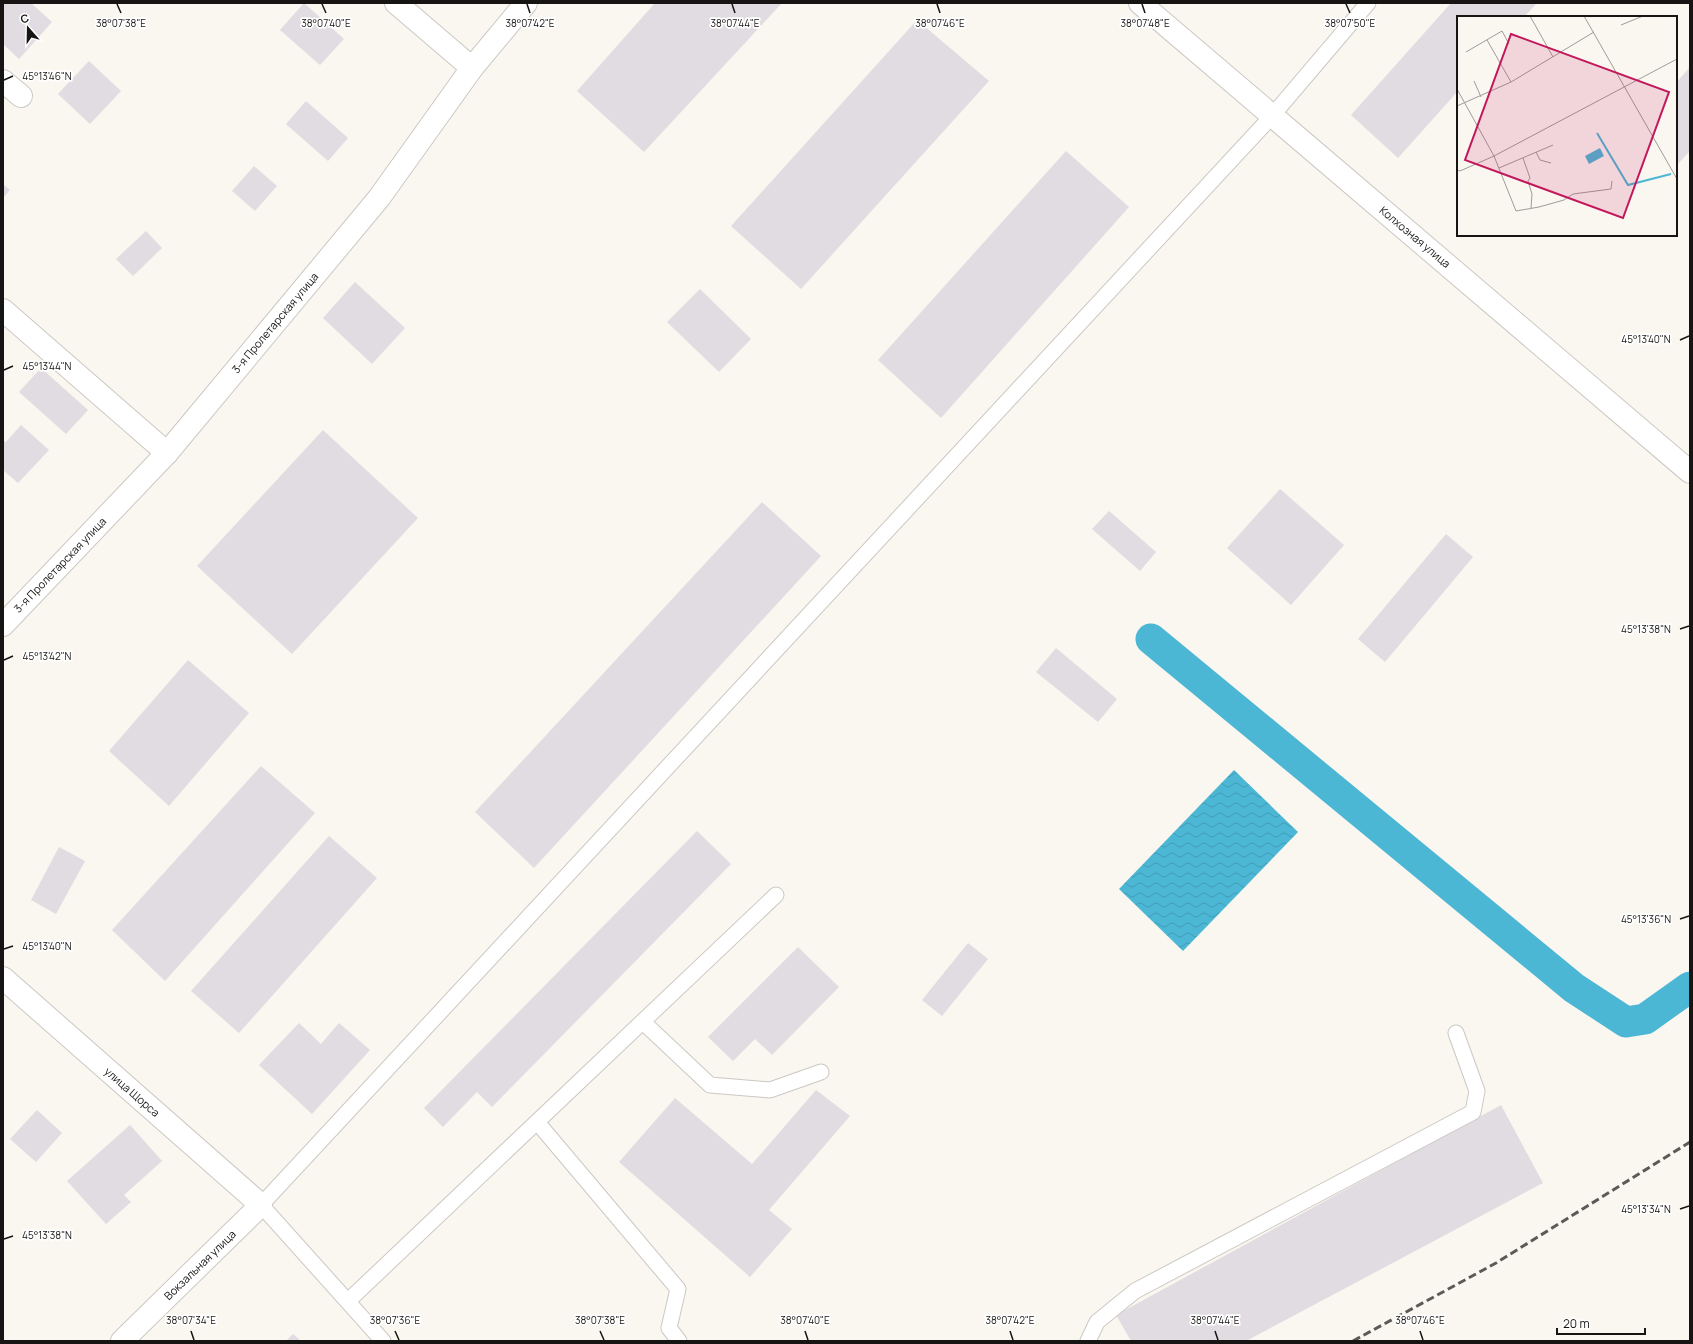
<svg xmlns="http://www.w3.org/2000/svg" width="1693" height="1344" font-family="Manrope,sans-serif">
	<defs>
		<pattern id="water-waves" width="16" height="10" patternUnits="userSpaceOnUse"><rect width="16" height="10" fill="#4cb7d5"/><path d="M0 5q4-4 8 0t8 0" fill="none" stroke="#429cb6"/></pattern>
	</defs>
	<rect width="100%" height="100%" fill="#faf6f0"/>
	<!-- water -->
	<path fill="url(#water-waves)" d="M1234 770 1298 832 1183 951 1119 889Z"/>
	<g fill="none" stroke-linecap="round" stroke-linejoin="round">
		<!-- canal -->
		<path stroke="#4cb7d5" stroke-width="31" d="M1151 639 1574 988 1626 1022 1645 1019 1690 987"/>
	</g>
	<!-- building -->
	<g fill="#e1dce1">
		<path d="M3 3H31L52 22 19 59 3 44Z"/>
		<path d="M304 3 344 39 320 65 280 30Z"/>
		<path d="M655 3H782L644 152 577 91Z"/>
		<path d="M1451 3H1537L1524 17H1458V91L1398 158 1351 115Z"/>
		<path d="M917 20 989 81 801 289 731 226Z"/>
		<path d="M89 61 121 91 90 124 58 94Z"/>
		<path d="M1690 67V151L1676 166V83Z"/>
		<path d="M306 101 348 138 328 161 286 124Z"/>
		<path d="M1066 151 1129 207 941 418 878 360Z"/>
		<path d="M254 166 277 186 255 211 232 191Z"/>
		<path d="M3 184 10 190 3 198Z"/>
		<path d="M146 231 162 248 133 276 116 259Z"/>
		<path d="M355 282 405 328 372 364 323 318Z"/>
		<path d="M700 289 751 339 719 372 667 322Z"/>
		<path d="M41 368 88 410 66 434 19 392Z"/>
		<path d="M21 425 49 450 18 483 3 470V440L6 442Z"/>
		<path d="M323 430 418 518 292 654 197 566Z"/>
		<path d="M1280 489 1344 545 1291 605 1227 548Z"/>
		<path d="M762 502 821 556 534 868 475 812Z"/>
		<path d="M1109 511 1156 552 1140 571 1092 529Z"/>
		<path d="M1446 534 1473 557 1385 662 1358 639Z"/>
		<path d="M1056 648 1117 699 1098 722 1036 672Z"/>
		<path d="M188 660 249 713 169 806 109 751Z"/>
		<path d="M261 766 315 813 165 981 112 930Z"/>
		<path d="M697 831 731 864 492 1107 477 1092 443 1127 424 1108Z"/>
		<path d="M329 836 377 878 239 1033 191 991Z"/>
		<path d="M59 847 85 861 56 914 31 900Z"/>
		<path d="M968 943 988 959 942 1016 922 1000Z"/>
		<path d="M798 947 839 987 772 1055 755 1039 733 1061 708 1037Z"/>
		<path d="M299 1023 321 1044 339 1023 370 1050 312 1114 259 1065Z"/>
		<path d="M816 1090 850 1116 769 1210 792 1229 750 1277 619 1162 675 1098 752 1164Z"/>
		<path d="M1501 1105 1543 1183 1246 1341H1131L1116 1315Z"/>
		<path d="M37 1110 62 1133 36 1162 10 1139Z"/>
		<path d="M130 1125 162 1161 124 1195 131 1202 106 1224 67 1181Z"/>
		<path d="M293 1334 301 1341H286Z"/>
	</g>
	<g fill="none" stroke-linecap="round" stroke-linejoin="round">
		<!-- lane casing -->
		<g stroke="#ccc8c3" stroke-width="17">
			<g id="lane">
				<path d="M643 1022 710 1085 770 1090 821 1072"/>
				<path d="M537 1122 678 1289 669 1328 679 1341"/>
				<path d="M348 1301 776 895"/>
				<path d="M383 1341 261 1205 1272 116 1368 3"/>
				<path d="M1088 1341 1097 1322 1135 1291 1473 1112 1477 1091 1456 1033"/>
			</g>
		</g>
		<!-- street casing -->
		<g stroke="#ccc8c3" stroke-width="24">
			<g id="street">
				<path d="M396 3 472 68"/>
				<path d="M1140 3 1690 472"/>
				<path d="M3 81 21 96"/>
				<path d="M3 310 167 453"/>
				<path d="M3 625 167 453 379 198 472 68 526 3"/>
				<path d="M3 978 261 1205 122 1341"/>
			</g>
		</g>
		<!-- lane -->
		<use href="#lane" stroke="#fff" stroke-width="15"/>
		<!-- street -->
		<use href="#street" stroke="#fff" stroke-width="22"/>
		<!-- rail -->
		<path stroke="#5c5a57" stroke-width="3" stroke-dasharray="8 4" stroke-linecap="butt" d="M1353 1341 1496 1263 1690 1142"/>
	</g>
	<!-- ticks -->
	<path fill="none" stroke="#171514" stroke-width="1.5" d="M117 4 121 13M322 4 326 13M527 4 530 13M732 4 735 13M937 4 940 13M1142 4 1145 13M1346 4 1350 13M4 80 13 76M1680 340 1689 336M4 370 13 366M1680 629 1689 626M4 660 13 656M1680 919 1689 916M4 949 13 946M1680 1209 1689 1206M4 1239 13 1236M191 1331 194 1340M395 1331 399 1340M600 1331 604 1340M805 1331 808 1340M1010 1331 1013 1340M1215 1331 1218 1340M1420 1331 1423 1340"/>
	<g text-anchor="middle" stroke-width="3.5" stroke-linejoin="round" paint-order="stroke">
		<!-- street labels -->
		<g font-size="11" fill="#171514" stroke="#fff">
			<text transform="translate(1415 237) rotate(40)" y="4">Колхозная улица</text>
			<text transform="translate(275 323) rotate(-50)" y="4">3-я Пролетарская улица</text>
			<text transform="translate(60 565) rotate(-46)" y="4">3-я Пролетарская улица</text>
			<text transform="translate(132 1092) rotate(41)" y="4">улица Щорса</text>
			<text transform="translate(200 1265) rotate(-44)" y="4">Вокзальная улица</text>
		</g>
	</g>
	<!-- overview -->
	<g transform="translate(1457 16)">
		<rect width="220" height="220" fill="#faf6f0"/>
		<path d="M143 132 147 140 132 148 128 140Z" fill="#4cb7d5"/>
		<path fill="none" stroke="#4cb7d5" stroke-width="2" d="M140 117 171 169 214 158"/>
		<path fill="none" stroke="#9f9c98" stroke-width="1" d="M73 0 96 41M127 0 220 163M164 9 186 0M30 24 54 66M9 36 45 15 52 28M17 65 24 81M0 73 37 140 59 195 82 191 107 184 116 178 154 173 155 165M0 90 54 66 137 16M79 136 83 144 94 147M66 142 73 162 71 165 75 178 74 192M42 152 96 129M0 154 3 155 37 140 220 43"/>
		<path fill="#c2185b" fill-opacity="0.15" stroke="#c2185b" stroke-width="2" d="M54 18 212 76 166 202 8 144Z"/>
		<rect width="220" height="220" fill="none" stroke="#171514" stroke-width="2"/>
	</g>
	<g font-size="10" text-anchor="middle" fill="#171514" stroke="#fff" stroke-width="3.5" stroke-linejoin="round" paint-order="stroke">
		<text x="121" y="27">38°07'38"E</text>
		<text x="326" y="27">38°07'40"E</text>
		<text x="530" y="27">38°07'42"E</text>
		<text x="735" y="27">38°07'44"E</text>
		<text x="940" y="27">38°07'46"E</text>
		<text x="1145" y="27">38°07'48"E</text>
		<text x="1350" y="27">38°07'50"E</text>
		<text x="47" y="80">45°13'46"N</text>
		<text x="1646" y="343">45°13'40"N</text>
		<text x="47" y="370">45°13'44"N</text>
		<text x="1646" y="633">45°13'38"N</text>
		<text x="47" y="660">45°13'42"N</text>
		<text x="1646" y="923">45°13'36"N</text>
		<text x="47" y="950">45°13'40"N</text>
		<text x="1646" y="1213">45°13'34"N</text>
		<text x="47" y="1239">45°13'38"N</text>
		<text x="191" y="1324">38°07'34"E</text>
		<text x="395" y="1324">38°07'36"E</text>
		<text x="600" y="1324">38°07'38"E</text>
		<text x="805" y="1324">38°07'40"E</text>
		<text x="1010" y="1324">38°07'42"E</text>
		<text x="1215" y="1324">38°07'44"E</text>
		<text x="1420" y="1324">38°07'46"E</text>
	</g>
	<!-- border -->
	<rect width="1693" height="1344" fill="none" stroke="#171514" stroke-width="8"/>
	<!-- north arrow -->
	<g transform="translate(28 28) rotate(340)" stroke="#ffffff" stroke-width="3" paint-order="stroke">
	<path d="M0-3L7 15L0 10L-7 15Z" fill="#171514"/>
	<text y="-6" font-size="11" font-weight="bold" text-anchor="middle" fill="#171514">С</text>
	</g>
	<!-- scale -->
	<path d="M1557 1328v6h88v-6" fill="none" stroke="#171514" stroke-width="2"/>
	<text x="1563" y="1328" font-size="12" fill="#171514" stroke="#ffffff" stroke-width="3" paint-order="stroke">20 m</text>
</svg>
